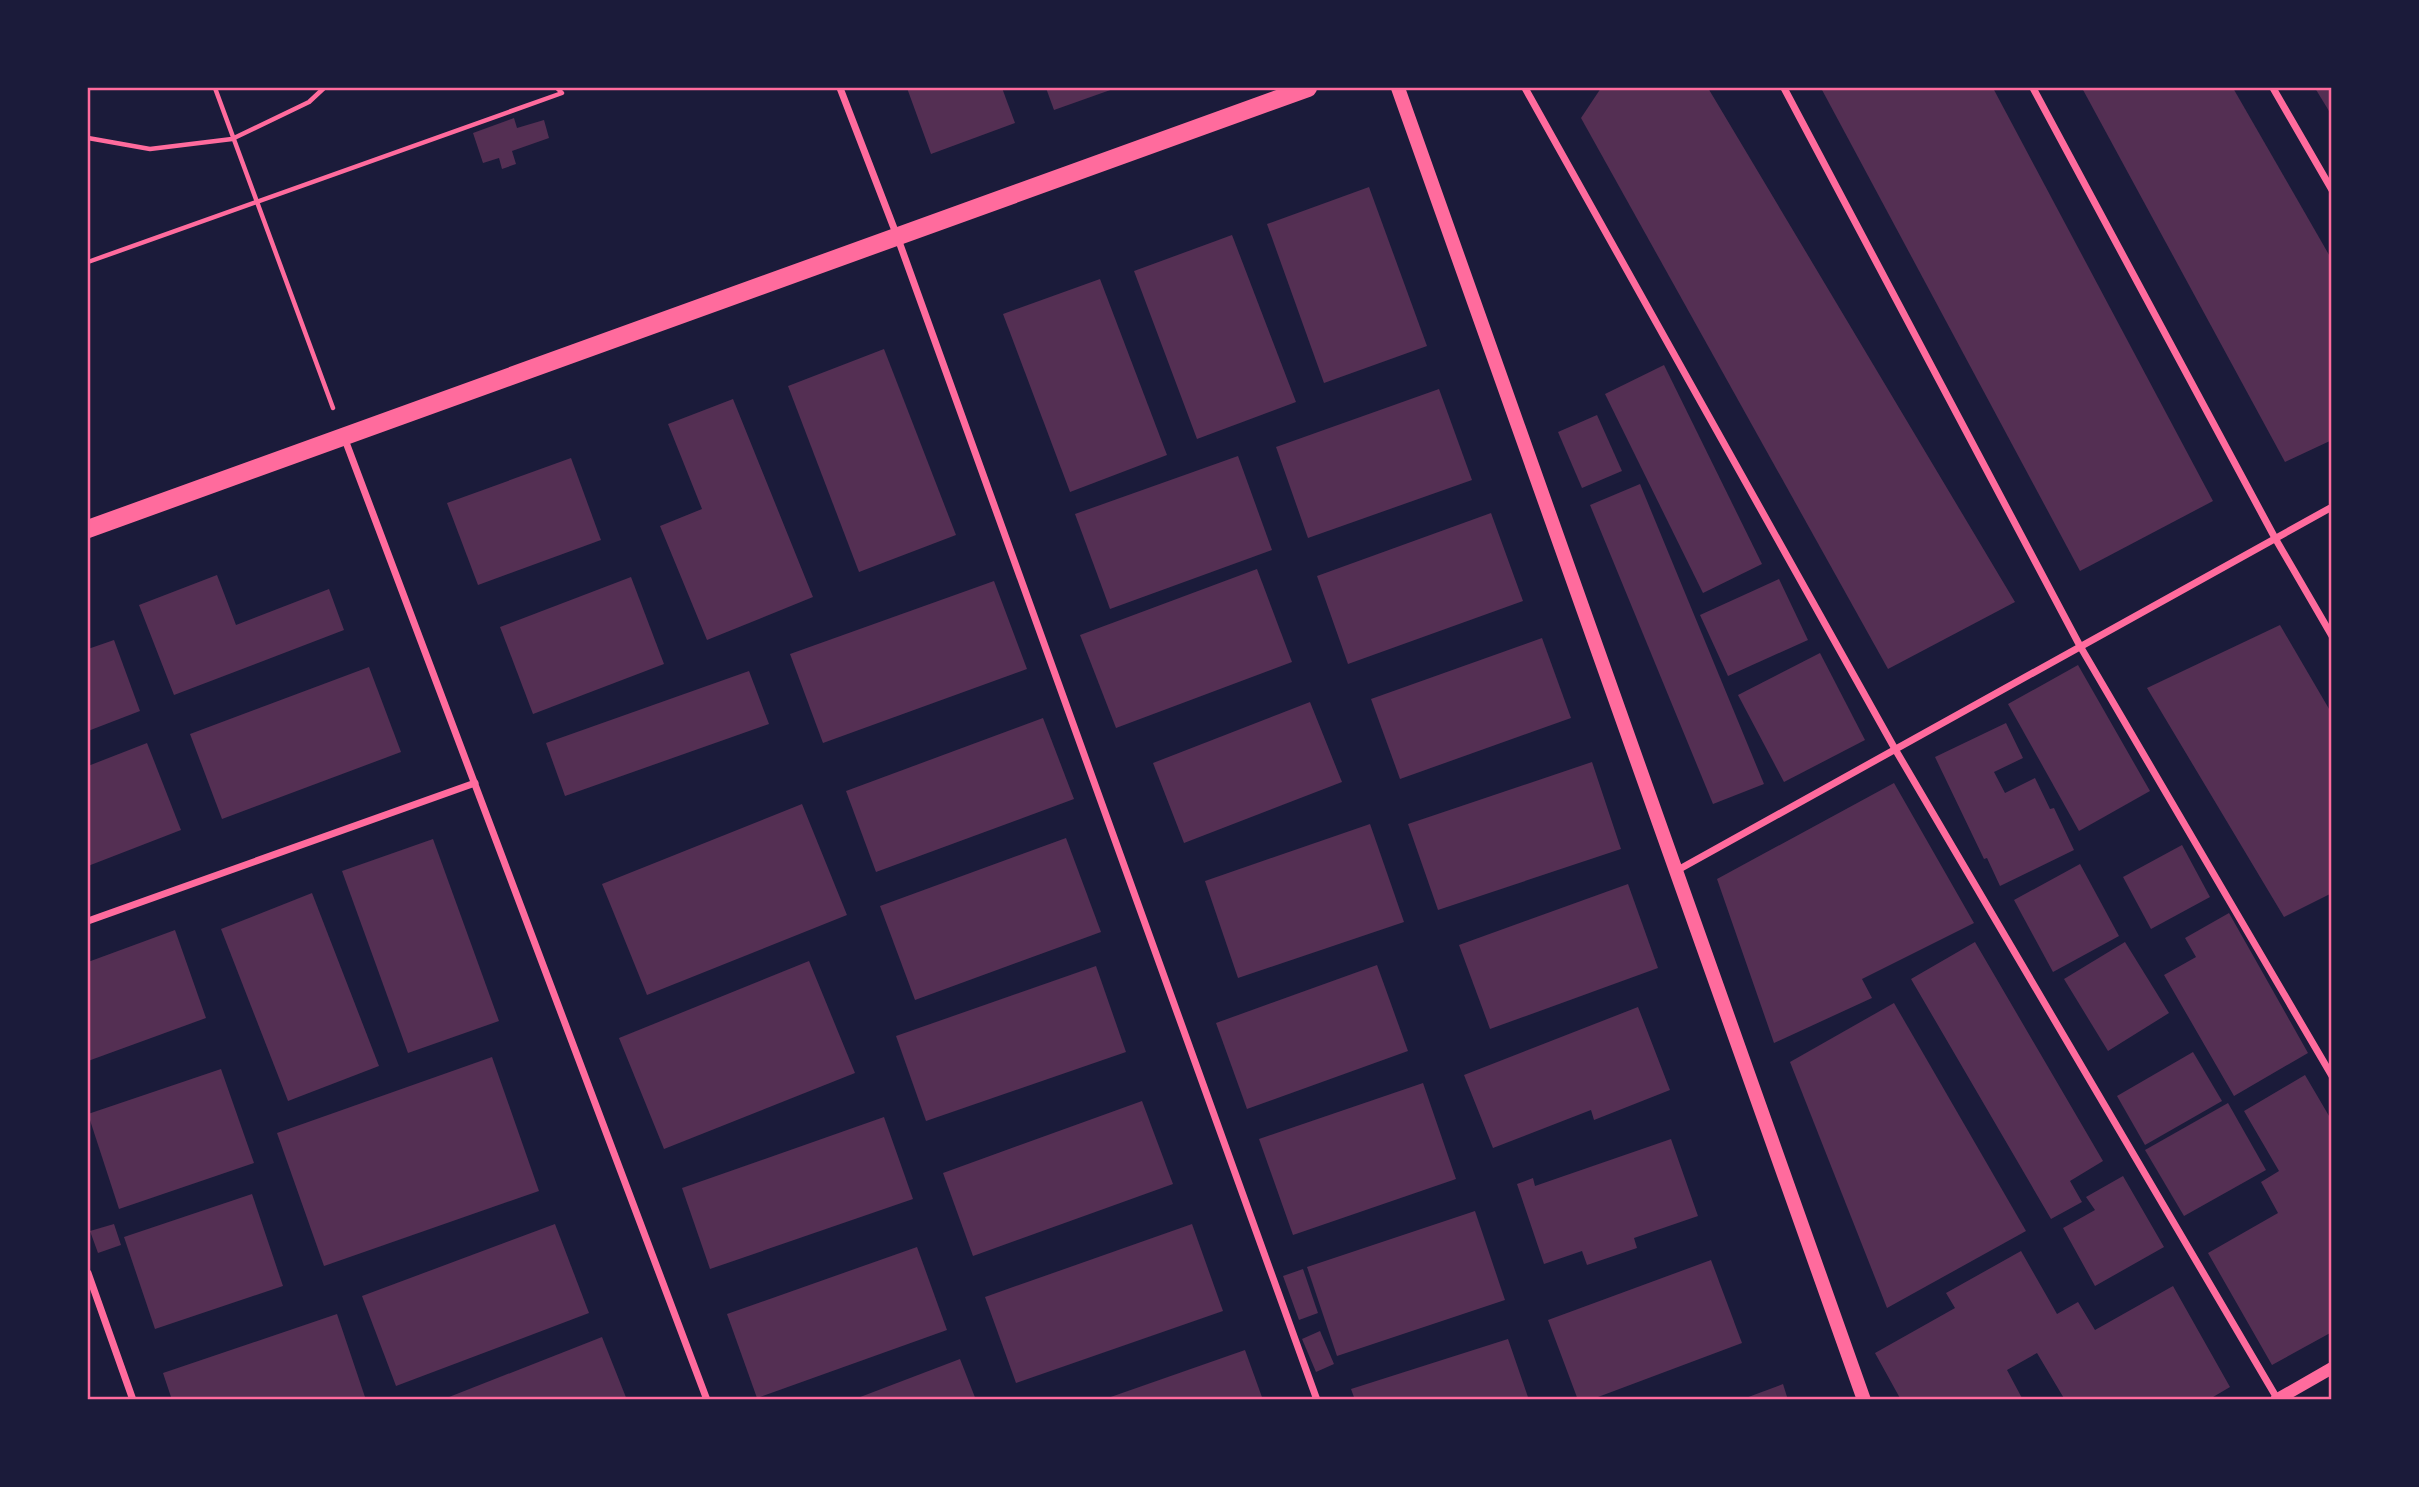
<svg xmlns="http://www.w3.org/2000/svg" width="2419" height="1487" font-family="'DejaVu Sans',sans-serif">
	<rect width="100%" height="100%" fill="#1b1b3a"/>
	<!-- building -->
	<g fill="#542f53">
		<path d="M907 88H1002L1015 123 931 154Z"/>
		<path d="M1046 88H1116L1054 110Z"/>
		<path d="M1601 88H1708L2015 602 1888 669 1581 118Z"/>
		<path d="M1821 88H1993L2213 501 2080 571Z"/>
		<path d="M2082 88H2233L2332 260V440L2285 462Z"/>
		<path d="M2315 88H2332V116Z"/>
		<path d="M514 118 517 128 544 120 549 138 512 151 516 164 502 169 499 158 483 163 473 133Z"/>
		<path d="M1369 187 1427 346 1324 383 1267 224Z"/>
		<path d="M1232 235 1296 402 1197 439 1134 271Z"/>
		<path d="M1100 279 1167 455 1070 492 1003 314Z"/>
		<path d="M884 349 956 535 859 572 788 386Z"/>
		<path d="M1664 365 1762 564 1703 593 1605 394Z"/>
		<path d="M1439 389 1472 480 1308 538 1276 447Z"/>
		<path d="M733 399 813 597 707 640 660 526 702 509 668 424Z"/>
		<path d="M1597 415 1622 471 1582 488 1558 432Z"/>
		<path d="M1238 456 1272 550 1110 609 1075 514Z"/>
		<path d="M571 458 601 540 478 585 447 503Z"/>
		<path d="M1640 484 1764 784 1713 804 1590 505Z"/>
		<path d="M1491 513 1523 601 1348 664 1317 576Z"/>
		<path d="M1257 569 1292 662 1116 728 1080 635Z"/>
		<path d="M217 575 236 625 329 589 344 630 174 695 139 605Z"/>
		<path d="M631 577 664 664 533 714 500 627Z"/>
		<path d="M1779 579 1808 640 1728 676 1700 615Z"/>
		<path d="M994 581 1027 669 823 743 790 654Z"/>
		<path d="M2280 625 2332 714V893L2284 917 2147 688Z"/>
		<path d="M1542 638 1571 718 1400 779 1371 699Z"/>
		<path d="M114 640 140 711 88 731V649Z"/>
		<path d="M1820 653 1865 740 1784 782 1738 695Z"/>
		<path d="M2078 665 2150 791 2079 831 2008 704Z"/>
		<path d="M369 667 401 752 222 819 190 734Z"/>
		<path d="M749 671 769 724 565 796 546 743Z"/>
		<path d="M1310 702 1342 782 1184 843 1153 763Z"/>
		<path d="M1043 718 1074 799 876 872 846 791Z"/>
		<path d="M2006 723 2023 758 1994 772 2005 793 2035 778 2050 809 2054 808 2074 850 2000 886 1987 858 1984 859 1935 757Z"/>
		<path d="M147 743 181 830 88 866V766Z"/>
		<path d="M1592 762 1621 849 1438 910 1408 824Z"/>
		<path d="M1894 783 1974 923 1862 979 1872 998 1774 1043 1717 879Z"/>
		<path d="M802 804 847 915 647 995 602 884Z"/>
		<path d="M1370 824 1404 922 1238 978 1205 881Z"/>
		<path d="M1066 838 1101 932 915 1000 880 906Z"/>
		<path d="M433 839 499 1021 408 1053 342 871Z"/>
		<path d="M2182 845 2210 897 2151 929 2123 877Z"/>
		<path d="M2080 864 2119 936 2053 972 2014 900Z"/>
		<path d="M1628 884 1658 968 1490 1029 1459 945Z"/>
		<path d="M312 893 379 1066 288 1101 221 929Z"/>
		<path d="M2229 913 2308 1053 2234 1096 2164 975 2196 957 2185 938Z"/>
		<path d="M175 930 206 1018 88 1061V962Z"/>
		<path d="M1975 942 2103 1161 2070 1181 2082 1202 2051 1219 1911 979Z"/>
		<path d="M2125 942 2169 1013 2108 1051 2064 979Z"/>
		<path d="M809 961 855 1073 664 1149 619 1038Z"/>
		<path d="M1377 965 1408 1051 1247 1109 1216 1023Z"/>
		<path d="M1096 966 1126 1052 926 1121 896 1036Z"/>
		<path d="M1894 1003 2026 1231 1887 1308 1790 1062Z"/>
		<path d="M1638 1007 1670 1090 1594 1120 1591 1110 1493 1148 1464 1075Z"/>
		<path d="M2193 1052 2222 1101 2145 1145 2117 1096Z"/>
		<path d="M492 1057 539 1191 324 1266 277 1133Z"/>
		<path d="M221 1069 254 1163 119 1209 88 1114Z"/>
		<path d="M2305 1075 2332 1121V1332L2272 1365 2208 1253 2278 1213 2261 1182 2279 1171 2244 1111Z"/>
		<path d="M1423 1083 1456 1179 1293 1235 1259 1139Z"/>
		<path d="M1142 1101 1173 1184 973 1256 943 1173Z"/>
		<path d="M2228 1103 2266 1170 2184 1216 2145 1150Z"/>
		<path d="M884 1117 913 1199 710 1269 682 1188Z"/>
		<path d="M1671 1139 1698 1216 1634 1238 1637 1248 1587 1265 1582 1251 1544 1264 1517 1184 1533 1178 1535 1186Z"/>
		<path d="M2123 1176 2164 1247 2095 1286 2063 1228 2095 1210 2086 1197Z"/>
		<path d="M252 1194 283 1286 155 1329 124 1237Z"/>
		<path d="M1475 1211 1505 1300 1337 1356 1307 1267Z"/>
		<path d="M114 1224 121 1245 98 1253 90 1231Z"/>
		<path d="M555 1224 589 1313 396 1386 362 1296Z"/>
		<path d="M1192 1224 1223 1311 1016 1383 985 1297Z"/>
		<path d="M917 1247 947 1330 757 1398 727 1314Z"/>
		<path d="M2021 1251 2057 1314 2078 1302 2095 1330 2173 1286 2230 1387 2208 1400H2065L2037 1353 2007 1370 2023 1400H1901L1875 1353 1955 1308 1946 1293Z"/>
		<path d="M1711 1260 1742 1343 1590 1400H1578L1548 1320Z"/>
		<path d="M1303 1269 1318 1313 1299 1320 1283 1276Z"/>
		<path d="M337 1314 366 1400H172L163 1373Z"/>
		<path d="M1320 1331 1334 1364 1316 1372 1302 1339Z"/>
		<path d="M602 1337 627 1400H444V1399Z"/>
		<path d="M1508 1339 1529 1400H1355L1351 1389Z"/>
		<path d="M1245 1350 1263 1400H1105V1399Z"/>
		<path d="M960 1359 976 1400H855V1399Z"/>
		<path d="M1783 1384 1788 1400H1743V1399Z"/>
	</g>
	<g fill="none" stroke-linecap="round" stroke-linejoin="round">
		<!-- path -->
		<g stroke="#ff6b9d" stroke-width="4.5">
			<path d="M215 88 333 408"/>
			<path d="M88 138 150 149 232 139 309 102 324 88"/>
			<path d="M88 262 562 93 557 88"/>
		</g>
		<!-- minor -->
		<g stroke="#ff6b9d" stroke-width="7">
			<path d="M840 88 897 236 1317 1400"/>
			<path d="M1525 88 1895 749 2278 1400"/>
			<path d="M1784 88 2080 646 2332 1076"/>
			<path d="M2033 88 2275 538 2332 636"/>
			<path d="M2273 88 2332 190"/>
			<path d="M344 437 707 1400"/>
			<path d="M1676 871 2332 507"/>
			<path d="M88 921 475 783"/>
			<path d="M88 1273 133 1400"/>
		</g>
		<!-- tertiary -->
		<path stroke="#ff6b9d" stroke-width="12" d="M2276 1400 2332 1368"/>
		<!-- secondary -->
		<path stroke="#ff6b9d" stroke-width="14" d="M1398 88 1864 1400"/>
		<!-- primary -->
		<path stroke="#ff6b9d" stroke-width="18" d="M88 529 1308 88"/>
	</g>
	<!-- border -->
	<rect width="2419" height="1487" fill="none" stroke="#1b1b3a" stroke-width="178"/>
	<rect x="89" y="89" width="2241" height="1309" fill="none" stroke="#ff6b9d" stroke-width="2.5"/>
</svg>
